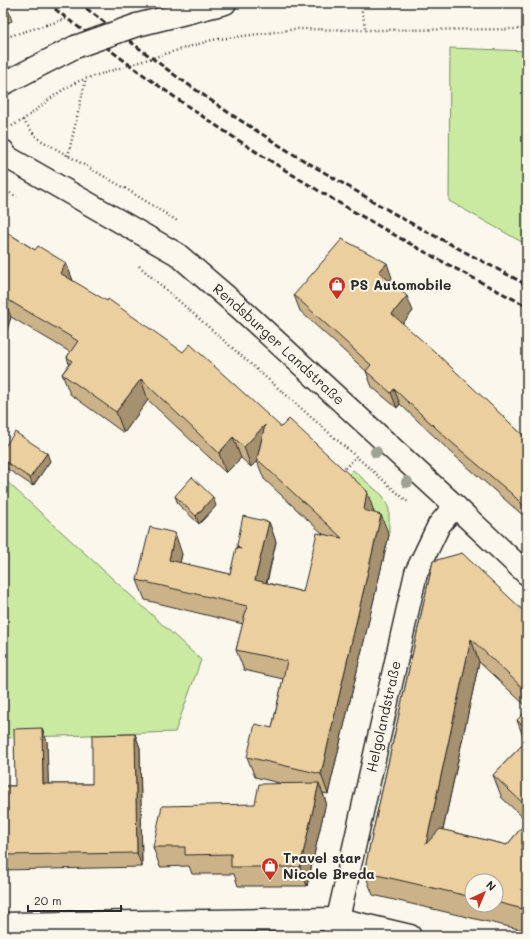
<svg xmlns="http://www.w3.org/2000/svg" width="530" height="939" font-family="Mali,sans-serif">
	<rect width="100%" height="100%" fill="#fbf7ec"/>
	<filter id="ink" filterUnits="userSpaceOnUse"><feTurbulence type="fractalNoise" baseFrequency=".025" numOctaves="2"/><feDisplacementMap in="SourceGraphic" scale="8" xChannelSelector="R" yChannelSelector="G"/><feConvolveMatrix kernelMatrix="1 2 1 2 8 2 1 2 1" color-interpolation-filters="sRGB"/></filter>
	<g filter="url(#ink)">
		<!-- green -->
		<g fill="#caeaa2" stroke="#7a8a66">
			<path d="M450 48 527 51V245L449 201Z"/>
			<path d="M353 470 383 496 389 509V535L371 531 342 482Z"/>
			<path d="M3 478 201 660 175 732 3 738Z"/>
		</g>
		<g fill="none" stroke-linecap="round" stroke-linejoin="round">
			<!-- minor casing -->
			<g stroke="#2b2b2b" stroke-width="25">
				<g id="minor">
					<path d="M137 25 225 3"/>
					<path d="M3 84 75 47"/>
					<path id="s1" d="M3 151 7 157 177 254 241 309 455 506 527 574"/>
					<path d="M3 924 338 919 410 936"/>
					<path id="s2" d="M334 936 416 573 439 525 455 506"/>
				</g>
			</g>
			<!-- path -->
			<g stroke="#2b2b2b" stroke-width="2.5" stroke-dasharray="1 3" stroke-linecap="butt">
				<path d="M360 3 366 30"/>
				<path d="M3 38 46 25"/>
				<path d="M168 53 212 40 298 29 366 30 527 29"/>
				<path d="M23 120 37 138 128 190 179 222"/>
				<path d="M12 126C32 116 47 99 66 88 78 80 91 77 104 73"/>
				<path d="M68 156 86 78"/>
				<path d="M3 189 17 197"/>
				<path d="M139 266 409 503"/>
				<path d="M342 471 356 457"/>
			</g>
			<!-- minor -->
			<use href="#minor" stroke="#fbf7ec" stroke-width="22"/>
			<!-- rail -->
			<g stroke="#2b2b2b" stroke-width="3" stroke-dasharray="6 3" stroke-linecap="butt">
				<path d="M48 3C70 22 94 38 118 56 246 152 384 233 527 306"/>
				<path d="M79 3 176 76 232 115 293 154 405 220 527 285"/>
			</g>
			<!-- minor-bridge casing -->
			<g stroke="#2b2b2b" stroke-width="25" stroke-linecap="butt">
				<path id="minor-bridge" d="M75 47 137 25"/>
			</g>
			<!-- path-bridge -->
			<g stroke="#2b2b2b" stroke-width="2.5" stroke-dasharray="1 3" stroke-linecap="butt">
				<path d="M46 25 66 19"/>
				<path d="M104 73 168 53"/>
			</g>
			<!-- minor-bridge -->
			<use href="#minor-bridge" stroke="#fbf7ec" stroke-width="22"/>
		</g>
		<!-- trees -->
		<g fill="#9fa192">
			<circle cx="376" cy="452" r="6"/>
			<circle cx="407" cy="482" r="6"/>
		</g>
		<!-- wall -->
		<g fill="#cbb289" stroke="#2b2b2b" fill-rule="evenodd">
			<path d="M3 3H6L12 21 3 25Z"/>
			<path d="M3 230 35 250 66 263 73 281 281 427 374 512V513L389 535 328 794 323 793 326 802 307 886H238L234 874H192L189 866 160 867 153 847 255 804 283 784 255 777 247 757 272 728 283 679 244 670 236 650 243 624 145 600 137 580 182 554 180 563 230 574 238 549 237 545 269 522 276 542 267 583 303 592 323 534 264 479 257 461 251 467 241 458 226 473 148 400 124 433 70 394 62 374 69 364 67 357 70 352 11 317 3 342Z"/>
			<path d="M392 278 390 281 413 311 402 324 527 439V519L518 511 455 456 400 404 397 408 372 387 366 371 300 311 294 295Z"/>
			<path d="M3 449 50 461 33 486 3 466Z"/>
			<path d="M175 496 216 506 199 524 178 504Z"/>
			<path d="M433 561 527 614V707L479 662 443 830 507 845 527 821 502 798 493 775 525 742 517 720 527 710V931L373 895 364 872ZM472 881H496V905H472Z"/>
			<path d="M42 728 47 742 48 784H92L135 734 140 748 142 867 3 870V786H15Z"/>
		</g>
		<!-- shaded-wall -->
		<g fill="#a5916f" stroke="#2b2b2b">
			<path d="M66 263 74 283 60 273Z"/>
			<path d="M387 263 392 278 385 287 379 272Z"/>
			<path d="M407 296 413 311 397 330 392 314Z"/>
			<path d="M3 297 11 317 3 342Z"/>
			<path d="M141 379 148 400 124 433 116 412Z"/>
			<path d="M394 389 400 404 397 408 391 393Z"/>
			<path d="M265 425 257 459V461L251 467 244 447Z"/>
			<path d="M233 437 241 458 226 473 219 453Z"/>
			<path d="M47 453 50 461 33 486 30 478Z"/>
			<path d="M367 491 374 512 371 531 364 510Z"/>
			<path d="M213 497 216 506 199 524 196 516Z"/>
			<path d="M381 515 389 535 328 794 321 774Z"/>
			<path d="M269 522 276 542 262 601 255 580Z"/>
			<path d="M175 533 182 554 176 580 169 560Z"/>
			<path d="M471 639 479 662 435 867 426 844Z"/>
			<path d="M42 728 47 742 49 799 43 784Z"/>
			<path d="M135 734 140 748 142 867 137 853Z"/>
			<path d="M319 783 326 802 307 886 300 867Z"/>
		</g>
		<!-- building -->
		<g fill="#eccf9f" stroke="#2b2b2b">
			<path d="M3 230 35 250 38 246 66 263 60 273 107 301 108 299 183 352 190 344 281 427 289 419 367 491 364 510 381 515 321 774 247 757 255 724 272 728 287 661 236 650 247 606 137 580 150 527 175 533 169 560 230 574 236 548 241 549 237 545 243 516 269 522 255 580 303 592 317 533 342 538 257 459 265 425 244 447 233 437 219 453 141 379 116 412 62 374 72 361 67 357 78 341 3 297V298Z"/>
			<path d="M342 239 387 263 379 272 407 296 392 314 434 351 527 439V509L513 495 449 440 394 389 391 393 366 371 371 365 294 295Z"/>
			<path d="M15 432 47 453 30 478 3 460V449Z"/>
			<path d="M192 477 213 497 196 516 175 496Z"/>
			<path d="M462 553 527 614V692L471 639 426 844 440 829 507 845 527 821V910L496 902V881H472V897L364 872 433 561Z"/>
			<path d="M527 710V730L517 720Z"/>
			<path d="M42 728 43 784H92V735L135 734 137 853 3 855V786H15L14 729Z"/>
			<path d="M527 740V807L493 775Z"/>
			<path d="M319 783 300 867H231V854L185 855V847H153L162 806 255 804 259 784Z"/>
		</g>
	</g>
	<!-- icons -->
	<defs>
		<g id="shop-pin" transform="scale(0.9)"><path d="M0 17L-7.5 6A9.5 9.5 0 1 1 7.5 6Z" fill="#c8321e" stroke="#fbf7ec"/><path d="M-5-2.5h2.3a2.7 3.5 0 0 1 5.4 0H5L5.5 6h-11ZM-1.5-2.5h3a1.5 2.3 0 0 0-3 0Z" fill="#fff"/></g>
	</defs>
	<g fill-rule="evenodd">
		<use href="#shop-pin" x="337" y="285"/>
		<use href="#shop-pin" x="270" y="866"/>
	</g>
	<g text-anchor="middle" stroke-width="4" stroke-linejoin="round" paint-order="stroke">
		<!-- poi labels -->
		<g font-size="14" font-weight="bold" fill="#2b2b2b" stroke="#fbf7ec" text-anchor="start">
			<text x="350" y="290">PS Automobile</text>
			<text x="283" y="863">Travel star<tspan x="283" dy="16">Nicole Breda</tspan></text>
		</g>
		<!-- street labels -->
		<g font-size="14" fill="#2b2b2b" stroke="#fbf7ec">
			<text dy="5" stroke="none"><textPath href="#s1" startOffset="339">Rendsburger Landstraße</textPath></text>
			<text dy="5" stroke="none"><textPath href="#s2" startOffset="225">Helgolandstraße</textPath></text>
		</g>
	</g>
	<!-- margin -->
	<rect width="530" height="939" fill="none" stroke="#fbf7ec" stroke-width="16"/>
	<rect x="8" y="8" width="514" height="923" fill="none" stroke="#2b2b2b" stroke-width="1.5" filter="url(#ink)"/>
	<!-- north arrow -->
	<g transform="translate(484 893) rotate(44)"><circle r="19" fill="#fbf7ec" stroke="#a8a59f"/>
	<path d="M0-3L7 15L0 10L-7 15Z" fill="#c8321e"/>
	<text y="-6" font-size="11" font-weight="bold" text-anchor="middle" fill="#2b2b2b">N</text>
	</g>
	<!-- scale -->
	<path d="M28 905v6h93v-6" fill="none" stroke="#2b2b2b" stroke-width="2"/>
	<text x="34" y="905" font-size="12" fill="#2b2b2b" stroke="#fbf7ec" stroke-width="3" paint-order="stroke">20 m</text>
</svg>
